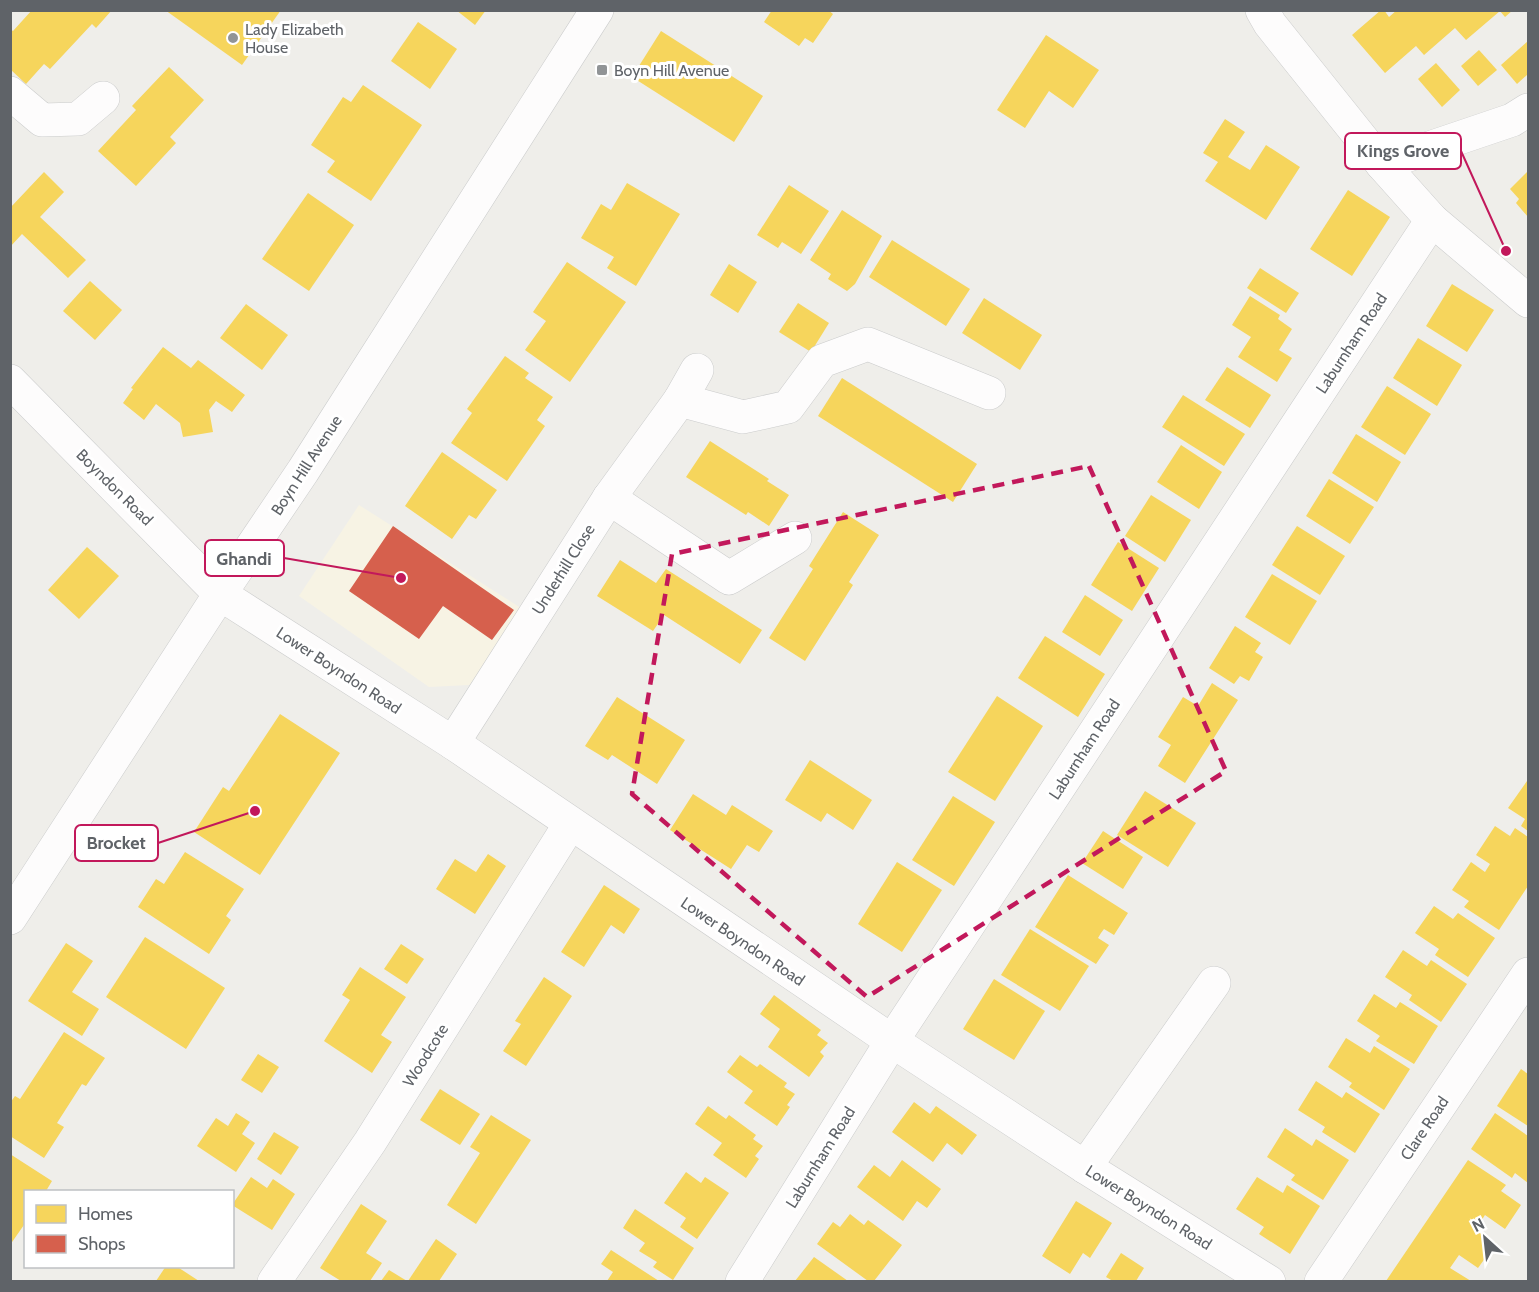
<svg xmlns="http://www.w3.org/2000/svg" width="1539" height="1292" font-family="Cabin,sans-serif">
	<rect width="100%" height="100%" fill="#efeeea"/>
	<!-- commercial -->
	<path fill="#f7f3e4" d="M359 505 524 610 485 673 469 685 429 687 299 596Z"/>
	<!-- homes -->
	<g fill="#f6d55c">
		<path d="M32 10H112L96 28 92 24 50 69 44 64 26 84 10 69V29L13 31Z"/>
		<path d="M165 10H281L242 65Z"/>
		<path d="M456 10H486L475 25Z"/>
		<path d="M772 10H828L833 14 813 43 805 38 799 46 764 22Z"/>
		<path d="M1381 10H1384L1389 17 1397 10H1513L1505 17 1500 11 1466 40 1455 28 1424 55 1416 46 1385 73 1352 35Z"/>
		<path d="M418 22 457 49 430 89 391 61Z"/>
		<path d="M661 31 763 96 734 142 632 77Z"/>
		<path d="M1046 35 1099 70 1073 108 1049 91 1025 128 997 110Z"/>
		<path d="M1528 41V74L1517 84 1501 65Z"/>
		<path d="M1479 50 1497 70 1478 86 1461 66Z"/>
		<path d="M1436 63 1460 90 1442 107 1418 79Z"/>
		<path d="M169 67 204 100 170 137 176 143 136 186 98 151 136 110 132 106Z"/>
		<path d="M363 85 422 125 371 201 327 172 335 161 311 145 343 97 351 102Z"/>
		<path d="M1225 119 1245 132 1228 157 1250 170 1266 145 1300 167 1266 220 1205 181 1218 162 1203 153Z"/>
		<path d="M1528 171V217L1516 203 1519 199 1510 189Z"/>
		<path d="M44 172 64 192 40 217 86 260 68 278 22 234 10 247V208Z"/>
		<path d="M627 183 680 214 636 286 607 268 614 257 581 238 601 204 611 210Z"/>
		<path d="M789 185 829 211 801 254 782 242 778 248 757 235Z"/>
		<path d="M1348 190 1390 217 1352 276 1310 249Z"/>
		<path d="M308 193 354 225 309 291 262 259Z"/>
		<path d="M842 210 882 236 855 284 847 291 828 279 831 274 810 260Z"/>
		<path d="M892 240 970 289 946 326 869 277Z"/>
		<path d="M567 262 626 302 570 382 525 350 546 321 533 312Z"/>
		<path d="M729 264 757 282 738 313 710 295Z"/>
		<path d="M1260 268 1299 293 1286 313 1247 288Z"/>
		<path d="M90 281 122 310 95 340 63 311Z"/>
		<path d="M1452 284 1494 310 1467 352 1426 326Z"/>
		<path d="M1250 296 1280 315 1278 319 1292 329 1279 350 1292 358 1277 382 1238 357 1251 337 1232 325Z"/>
		<path d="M984 298 1042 335 1020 370 962 333Z"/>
		<path d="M798 303 829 323 811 352 779 332Z"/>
		<path d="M246 304 288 335 262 370 220 338Z"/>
		<path d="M1418 338 1462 365 1437 406 1393 378Z"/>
		<path d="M163 347 191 368 198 360 245 395 232 412 216 401 209 410 213 432 183 437 180 423 156 404 144 420 123 403 133 389 131 388Z"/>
		<path d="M505 356 529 373 525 378 553 397 537 420 545 426 507 481 451 443 472 413 467 409Z"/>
		<path d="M1227 367 1271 395 1250 428 1205 400Z"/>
		<path d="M842 378 977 464 953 502 818 416Z"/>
		<path d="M1387 386 1431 414 1405 455 1361 427Z"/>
		<path d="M1183 395 1245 434 1224 466 1162 427Z"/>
		<path d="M1356 434 1401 462 1377 502 1332 473Z"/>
		<path d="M710 441 769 479 767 481 789 495 769 526 748 512 746 515 686 477Z"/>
		<path d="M1181 445 1222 472 1199 509 1157 482Z"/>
		<path d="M442 452 497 490 476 519 469 515 452 539 405 506Z"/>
		<path d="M1329 479 1374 507 1350 544 1306 516Z"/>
		<path d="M1151 495 1191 520 1165 562 1125 536Z"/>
		<path d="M843 512 879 535 849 582 853 585 805 661 769 638 813 569 809 566Z"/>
		<path d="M1297 526 1345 556 1320 595 1272 565Z"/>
		<path d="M1118 542 1159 568 1132 611 1091 585Z"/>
		<path d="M87 547 119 576 79 619 48 590Z"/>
		<path d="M620 560 656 583 666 569 762 630 740 664 664 615 653 631 597 596Z"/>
		<path d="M1272 574 1317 601 1290 645 1245 617Z"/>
		<path d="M1085 595 1123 620 1100 656 1062 632Z"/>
		<path d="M1235 626 1261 643 1255 652 1263 657 1249 681 1240 676 1234 684 1209 668Z"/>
		<path d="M1045 636 1105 674 1078 717 1018 678Z"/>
		<path d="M1212 683 1238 700 1185 783 1158 766 1171 745 1158 737 1183 697 1198 706Z"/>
		<path d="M997 696 1043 726 995 801 948 772Z"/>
		<path d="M617 697 685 740 657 784 612 755 608 760 585 746Z"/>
		<path d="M280 714 340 753 260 875 194 832 223 787 229 791Z"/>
		<path d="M810 760 872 800 853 830 827 813 821 822 785 800Z"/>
		<path d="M1527 781 1528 782V831L1521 826 1525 819 1508 808Z"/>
		<path d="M1145 791 1196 823 1168 867 1117 835Z"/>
		<path d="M693 794 726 815 732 805 773 831 759 852 747 845 731 869 670 830Z"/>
		<path d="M953 796 995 822 954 886 912 860Z"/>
		<path d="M1495 826 1510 836 1515 828 1528 837V886L1499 930 1464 907 1469 901 1452 890 1471 862 1485 872 1490 864 1476 855Z"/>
		<path d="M1103 831 1143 857 1123 889 1082 863Z"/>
		<path d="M185 852 244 889 226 916 231 920 209 954 138 907 156 879 164 884Z"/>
		<path d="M488 854 506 866 475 914 436 889 455 859 476 872Z"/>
		<path d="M897 862 942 890 902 952 858 924Z"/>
		<path d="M1068 875 1128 913 1114 935 1104 929 1101 933 1098 938 1109 945 1096 964 1035 927Z"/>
		<path d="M604 885 640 909 624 934 611 925 584 967 561 952Z"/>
		<path d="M1434 906 1453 919 1458 913 1495 938 1468 977 1435 955 1439 949 1415 933Z"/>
		<path d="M1030 929 1089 966 1060 1011 1001 975Z"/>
		<path d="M145 937 225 988 186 1049 106 997Z"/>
		<path d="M66 943 93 961 72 992 99 1009 82 1036 28 1001Z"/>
		<path d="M401 944 424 959 407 984 384 969Z"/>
		<path d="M1403 950 1427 966 1431 960 1467 984 1441 1022 1409 1000 1412 995 1385 977Z"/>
		<path d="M360 967 406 997 381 1035 392 1042 372 1073 324 1041 350 1000 342 995Z"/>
		<path d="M544 977 572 996 526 1066 503 1051 521 1024 515 1021Z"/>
		<path d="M994 979 1045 1011 1014 1060 963 1029Z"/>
		<path d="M1374 994 1396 1008 1400 1002 1438 1026 1414 1064 1376 1041 1380 1036 1357 1021Z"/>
		<path d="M774 995 821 1030 817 1035 828 1043 820 1052 824 1056 809 1077 768 1047 780 1029 760 1014Z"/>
		<path d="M64 1032 105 1058 86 1086 82 1084 57 1123 64 1127 44 1158 10 1136V1103L15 1096 20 1099Z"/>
		<path d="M1346 1038 1370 1053 1374 1046 1410 1069 1384 1110 1349 1087 1352 1083 1328 1067Z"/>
		<path d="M258 1054 279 1067 262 1093 241 1080Z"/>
		<path d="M740 1055 757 1067 760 1064 787 1083 784 1087 795 1094 787 1105 790 1107 777 1126 744 1103 753 1091 727 1072Z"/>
		<path d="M1521 1069 1528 1074V1126L1497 1106Z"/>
		<path d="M1316 1081 1342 1098 1346 1092 1380 1114 1355 1153 1322 1132 1325 1127 1298 1110Z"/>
		<path d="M440 1089 480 1114 460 1145 420 1120Z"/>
		<path d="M914 1102 930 1114 936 1106 977 1135 962 1155 947 1143 933 1162 892 1132Z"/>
		<path d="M708 1106 726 1119 729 1115 756 1135 753 1139 763 1146 755 1156 759 1159 746 1178 713 1155 722 1143 695 1124Z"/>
		<path d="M236 1113 250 1122 242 1134 255 1143 236 1172 197 1146 216 1118 228 1126Z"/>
		<path d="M1495 1113 1528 1136V1183L1515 1173 1512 1178 1471 1149Z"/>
		<path d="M491 1115 531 1140 476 1224 447 1205 480 1153 470 1147Z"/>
		<path d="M1285 1128 1312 1146 1316 1139 1349 1160 1323 1200 1291 1180 1295 1175 1267 1157Z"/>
		<path d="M274 1132 299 1147 281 1175 257 1159Z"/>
		<path d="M10 1154 52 1181 46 1191H26V1222L10 1245Z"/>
		<path d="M902 1160 941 1189 927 1208 917 1201 903 1221 857 1187 874 1165 890 1177Z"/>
		<path d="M1468 1160 1506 1185 1501 1191 1521 1205 1505 1229 1485 1215 1475 1230 1496 1243 1478 1268 1459 1255 1450 1268 1471 1281H1386Z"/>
		<path d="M686 1172 701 1183 705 1177 729 1193 697 1239 680 1227 686 1218 664 1203Z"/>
		<path d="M251 1177 267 1188 273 1179 295 1194 272 1230 232 1205Z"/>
		<path d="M1257 1177 1283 1193 1287 1185 1320 1206 1290 1254 1259 1234 1264 1227 1236 1209Z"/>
		<path d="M1076 1201 1112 1223 1090 1258 1083 1253 1070 1274 1042 1256Z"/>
		<path d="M361 1204 387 1221 366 1253 382 1263 370 1281H341L320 1268Z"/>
		<path d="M635 1209 694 1248 673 1280 653 1267 657 1262 639 1251 645 1243 623 1228Z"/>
		<path d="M850 1214 864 1225 868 1220 902 1245 874 1281H868L817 1244 833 1222 840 1227Z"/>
		<path d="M436 1239 457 1254 439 1281H408Z"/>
		<path d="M611 1250 659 1281H607L613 1272 601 1264Z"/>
		<path d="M1121 1253 1144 1268 1136 1281H1113L1106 1277Z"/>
		<path d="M814 1257 848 1281H795Z"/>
		<path d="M166 1266H176L199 1281H156Z"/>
		<path d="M389 1270 407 1281H381Z"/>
	</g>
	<!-- shops -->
	<path fill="#d6604d" d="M393 526 514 610 492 640 443 606 419 639 349 591Z"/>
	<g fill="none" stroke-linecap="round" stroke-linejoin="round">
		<!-- minor casing -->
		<g stroke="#cbcccc" stroke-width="34">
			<g id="minor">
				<path d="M1262 10 1270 24 1382 164 1432 220 1528 301"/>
				<path d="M10 93 42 120 78 119 103 98"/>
				<path d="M1382 164 1512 120 1528 110"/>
				<path d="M10 381 220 594 453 743 892 1041 1085 1167 1269 1282"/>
				<path d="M680 400 697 370"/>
				<path d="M609 498 729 578 795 538"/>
				<path d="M453 743 609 498 680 400 743 417 788 407 822 361 868 344 989 393"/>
				<path d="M10 918 220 594 303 471 597 10"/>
				<path d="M1085 1167 1214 983"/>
				<path d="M274 1282 370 1142 570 824"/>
				<path d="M742 1282 892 1041 1432 220"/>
				<path d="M1321 1282 1528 974"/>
			</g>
		</g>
		<!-- minor -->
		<use href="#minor" stroke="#fdfcfc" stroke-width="33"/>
	</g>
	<!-- marked area -->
	<path fill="none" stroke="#c2185b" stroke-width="4.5" stroke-dasharray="12 8" stroke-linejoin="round" d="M1089 466 1226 771 867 997 632 794 672 554Z"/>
	<!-- markers -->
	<g fill="#919496" stroke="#fff" stroke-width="2">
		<circle cx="233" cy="38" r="6"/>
		<rect x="596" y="64" width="12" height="12" rx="3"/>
	</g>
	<g text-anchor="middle" stroke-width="6" stroke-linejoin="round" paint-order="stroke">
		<!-- poi labels -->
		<g font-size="16" fill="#5f6368" stroke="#fff" text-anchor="start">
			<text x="245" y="35">Lady Elizabeth<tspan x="245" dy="18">House</tspan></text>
			<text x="614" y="76">Boyn Hill Avenue</text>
		</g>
		<!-- street labels -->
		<g font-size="16" fill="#5f6368" stroke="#fff">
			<text transform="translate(1351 343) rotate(-57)" y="6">Laburnham Road</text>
			<text transform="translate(306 465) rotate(-57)" y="6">Boyn Hill Avenue</text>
			<text transform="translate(115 487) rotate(45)" y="6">Boyndon Road</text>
			<text transform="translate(563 569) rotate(-58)" y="6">Underhill Close</text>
			<text transform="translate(339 670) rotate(33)" y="6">Lower Boyndon Road</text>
			<text transform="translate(1084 749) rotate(-57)" y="6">Laburnham Road</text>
			<text transform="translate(743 941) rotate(34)" y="6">Lower Boyndon Road</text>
			<text transform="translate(425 1055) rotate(-58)" y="6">Woodcote</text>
			<text transform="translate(1424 1128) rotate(-56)" y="6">Clare Road</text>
			<text transform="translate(820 1157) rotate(-58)" y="6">Laburnham Road</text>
			<text transform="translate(1149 1207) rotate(32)" y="6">Lower Boyndon Road</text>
		</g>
	</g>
	<!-- callouts -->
	<path fill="none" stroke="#c2185b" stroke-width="2" d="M1506 251L1461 151M401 578L284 558M255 811L158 843"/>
	<g fill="#c2185b" stroke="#fff" stroke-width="2">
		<circle cx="1506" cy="251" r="6"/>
		<circle cx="401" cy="578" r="6"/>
		<circle cx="255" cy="811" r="6"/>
	</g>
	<g fill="#fff" stroke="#c2185b" stroke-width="2">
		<rect x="1345" y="133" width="116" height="36" rx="6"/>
		<rect x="205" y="540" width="79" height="36" rx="6"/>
		<rect x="75" y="825" width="83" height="36" rx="6"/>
	</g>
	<g font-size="18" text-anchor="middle" font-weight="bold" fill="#5f6368">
		<text x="1403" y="157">Kings Grove</text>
		<text x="244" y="565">Ghandi</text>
		<text x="116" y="849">Brocket</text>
	</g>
	<!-- border -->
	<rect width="1539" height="1292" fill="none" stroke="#5f6368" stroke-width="24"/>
	<!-- legend -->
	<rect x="24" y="1190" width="210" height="78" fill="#ffffff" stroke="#bfc1c3" stroke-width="1.5"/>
	<rect x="36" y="1205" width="30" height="18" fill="#f6d55c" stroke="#bfc1c3" stroke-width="1.5"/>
	<text x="78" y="1220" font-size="18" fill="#5f6368">Homes</text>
	<rect x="36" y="1235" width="30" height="18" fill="#d6604d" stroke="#bfc1c3" stroke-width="1.5"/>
	<text x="78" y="1250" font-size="18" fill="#5f6368">Shops</text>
	<!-- north arrow -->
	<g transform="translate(1485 1238) rotate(333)" stroke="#ffffff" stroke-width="4.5" paint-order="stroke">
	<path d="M0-4.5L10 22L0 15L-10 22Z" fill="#5f6368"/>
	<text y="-9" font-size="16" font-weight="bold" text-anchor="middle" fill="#5f6368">N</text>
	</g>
</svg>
